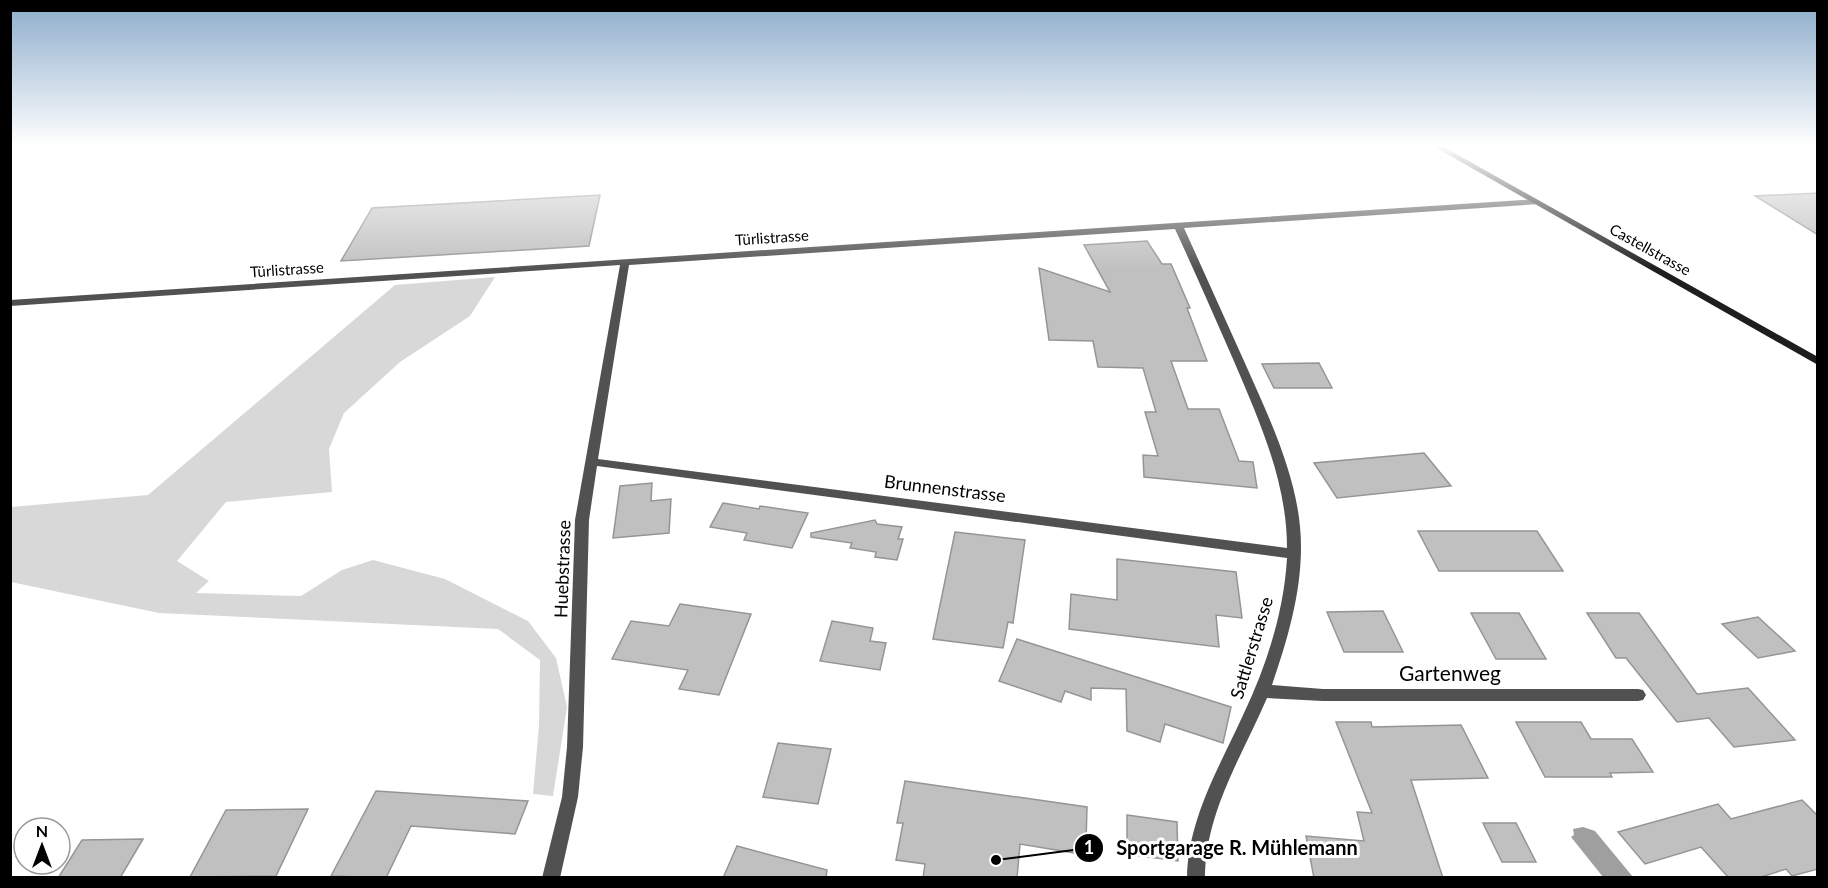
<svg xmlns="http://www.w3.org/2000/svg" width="1828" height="888" font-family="Lato,sans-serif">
	<rect width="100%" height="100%" fill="#fff"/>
	<!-- green -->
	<path fill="#d8d8d8" d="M495 277 470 316 400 362 344 413 329 449 332 492 226 502 177 561 209 581 196 593 301 596 342 570 373 560 445 579 528 621 556 658 567 707 553 796 533 794 539 725 540 660 498 629 159 613 11 582V507L148 495 395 285Z"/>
	<!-- water -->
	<path fill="#9f9f9f" d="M1583 827 1595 831 1633 877H1603L1571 837 1574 835 1573 829Z"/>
	<!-- building -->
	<g fill="#c0c0c0" stroke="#959595" stroke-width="1.5">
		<path d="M1818 193V235L1755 196Z"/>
		<path d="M600 195 589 246 341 261 372 208Z"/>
		<path d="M1147 241 1162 264H1171L1190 308H1187L1207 361H1171L1188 409H1219L1239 461 1253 462 1257 488 1144 477 1143 455 1158 456 1145 412H1156L1143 368 1098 367 1093 341 1049 340 1039 268 1110 292 1084 245Z"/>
		<path d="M1319 363 1332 388H1274L1262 364Z"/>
		<path d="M1424 453 1451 486 1337 498 1314 463Z"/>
		<path d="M652 483 651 501 671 499 669 533 613 538 620 486Z"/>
		<path d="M723 503 759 509 760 506 808 513 792 548 744 540 747 533 710 527Z"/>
		<path d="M875 520 877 524 902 527 898 539H903L897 560 875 557 876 552 850 548 852 543 811 537V533Z"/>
		<path d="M1418 531H1537L1563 571H1439Z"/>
		<path d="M955 532 1025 540 1013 623 1008 622 1003 648 933 639Z"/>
		<path d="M1117 559 1236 572 1242 618 1216 615 1219 647 1069 629 1071 594 1117 600Z"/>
		<path d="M680 604 751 614 719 695 679 689 688 670 612 659 631 621 669 626Z"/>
		<path d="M1383 611 1403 652H1344L1327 612Z"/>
		<path d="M1471 613H1519L1546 659H1496Z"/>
		<path d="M1587 613H1639L1697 694 1748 688 1795 740 1734 747 1709 718 1677 722 1626 658H1616Z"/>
		<path d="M1758 617 1795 651 1758 658 1722 624Z"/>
		<path d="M832 621 873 628 870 641 886 643 880 670 820 661Z"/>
		<path d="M1017 639 1231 707 1223 743 1165 724 1160 742 1127 731 1126 689 1091 688V700L1065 691 1061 702 999 681Z"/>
		<path d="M1336 722H1371L1372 727 1461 725 1488 778 1411 780 1443 878H1314L1306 836 1364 841 1357 812 1372 813Z"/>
		<path d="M1516 722H1581L1591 739H1632L1653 772 1610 773 1612 777H1545Z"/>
		<path d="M778 743 831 749 818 804 763 797Z"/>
		<path d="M905 781 1087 807 1086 843 1075 842V853L1020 844 1017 878H923L925 864 896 860 903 823H897Z"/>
		<path d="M376 791 528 801 515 834 411 826 386 878 331 876Z"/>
		<path d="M1802 800 1818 816V869L1792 876 1786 869 1758 878H1729L1701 847 1645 864 1618 832 1718 804 1731 819Z"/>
		<path d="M308 809 276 876 190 877 226 810Z"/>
		<path d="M1127 815 1177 822 1178 861 1127 854Z"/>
		<path d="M1483 823H1516L1536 862H1502Z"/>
		<path d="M143 839 120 878H58L82 840Z"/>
		<path d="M737 846 827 870 826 878H723Z"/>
	</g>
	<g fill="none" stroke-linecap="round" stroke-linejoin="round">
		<!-- street -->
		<path fill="#515151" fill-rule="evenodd" d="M1536 199 1540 202 1539 204 1184 228C1204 272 1224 317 1244 361 1270 420 1301 482 1301 547 1301 595 1287 641 1272 685L1323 689H1638L1643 690 1646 695 1643 700 1638 701H1323L1267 698C1242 756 1205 813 1205 878H1187C1188 818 1220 766 1244 713 1267 665 1284 611 1287 558L597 466 589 520 583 747 578 797 560 878H542L562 797 567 747 575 520 620 265 10 306V300ZM1175 229C1195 272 1214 316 1233 359 1259 420 1287 481 1287 548L598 459 629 265Z"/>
		<!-- secondary -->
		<path fill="#1e1e1e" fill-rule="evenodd" d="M1433 146H1442L1818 357V365Z"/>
	</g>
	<!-- sky -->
	<linearGradient id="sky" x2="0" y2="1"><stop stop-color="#8baccb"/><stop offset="0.54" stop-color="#fff"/><stop offset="1" stop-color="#fff" stop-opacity="0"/></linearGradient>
	<rect width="1828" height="270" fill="url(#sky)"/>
	<g text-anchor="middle" stroke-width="6" stroke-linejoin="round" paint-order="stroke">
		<!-- far-street labels -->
		<g font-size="15" fill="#000" stroke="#fff">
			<text transform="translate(772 238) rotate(-4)" y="5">Türlistrasse</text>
			<text transform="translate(1650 250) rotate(29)" y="5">Castellstrasse</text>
			<text transform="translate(287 270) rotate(-4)" y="5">Türlistrasse</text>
		</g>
		<!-- street labels -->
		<g font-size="18" fill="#000" stroke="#fff">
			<text transform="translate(945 489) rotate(7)" y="6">Brunnenstrasse</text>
			<text transform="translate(563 569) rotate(-88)" y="6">Huebstrasse</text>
			<text transform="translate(1252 648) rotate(-73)" y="6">Sattlerstrasse</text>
		</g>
		<!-- near-street labels -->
		<g font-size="21" fill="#000" stroke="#fff">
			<text x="1450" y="681">Gartenweg</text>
		</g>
	</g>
	<!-- callouts -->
	<path fill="none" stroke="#000" stroke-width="2" d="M996 860L1089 848"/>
	<g fill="#000" stroke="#fff" stroke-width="2">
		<circle cx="996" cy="860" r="6"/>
		<circle cx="1089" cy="848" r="15"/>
	</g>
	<g font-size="18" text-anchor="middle" font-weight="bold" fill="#fff">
		<text x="1089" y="854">1</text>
	</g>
	<g font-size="20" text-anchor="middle" font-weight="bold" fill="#000" stroke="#fff" stroke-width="6" stroke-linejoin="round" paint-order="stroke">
		<text x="1237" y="855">Sportgarage R. Mühlemann</text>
	</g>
	<!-- border -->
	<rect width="1828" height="888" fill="none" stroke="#000000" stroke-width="24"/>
	<!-- north arrow -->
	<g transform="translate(42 846)"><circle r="28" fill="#ffffff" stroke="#999999" stroke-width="1.5"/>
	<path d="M0-4.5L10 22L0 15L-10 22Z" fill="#000000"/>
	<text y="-9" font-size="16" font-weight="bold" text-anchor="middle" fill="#000000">N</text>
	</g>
</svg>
